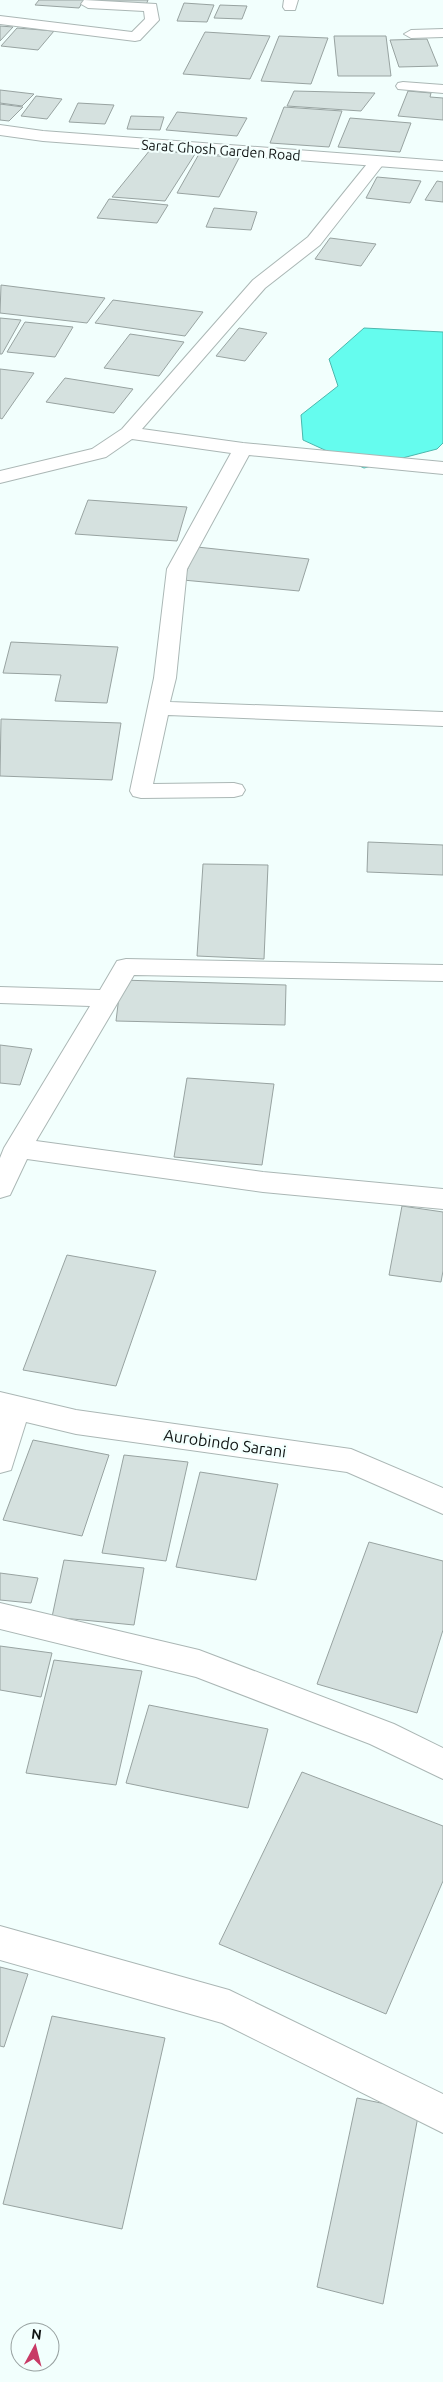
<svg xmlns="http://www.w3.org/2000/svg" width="443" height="2382" font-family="Ubuntu,sans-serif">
	<rect width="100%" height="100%" fill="#f2fffd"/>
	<!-- water -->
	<path fill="#65fcee" stroke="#4cb7ad" d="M364 328 443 332V443L437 449 364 468 303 440 301 415 338 386 329 359Z"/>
	<!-- building -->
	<g fill="#d5e1df" stroke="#98a3a1">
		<path d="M39 0H84L79 8 35 5Z"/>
		<path d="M97 0H148L146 5 96 2Z"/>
		<path d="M184 3 214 5 207 22 177 21Z"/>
		<path d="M220 5 247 6 242 19 214 18Z"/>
		<path d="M0 26 13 27 0 41Z"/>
		<path d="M17 28 54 31 38 50 1 46Z"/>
		<path d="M205 32 270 36 250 79 183 74Z"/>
		<path d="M279 36 328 38 311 84 261 81Z"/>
		<path d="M334 36H386L391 76H338Z"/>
		<path d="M427 39 438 66 399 67 390 40Z"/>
		<path d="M0 90 34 94 22 106 0 103Z"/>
		<path d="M294 91 335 92 375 93 361 111 287 106Z"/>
		<path d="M408 91 431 93 430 97 443 98V120L398 116Z"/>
		<path d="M36 96 62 99 47 119 21 116Z"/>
		<path d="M78 103 114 105 105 124 69 122Z"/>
		<path d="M0 104 23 107 9 121 0 120Z"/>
		<path d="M284 107 342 111 329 147 270 143Z"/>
		<path d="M177 112 247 118 237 136 166 130Z"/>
		<path d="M131 116 164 117 160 130 127 129Z"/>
		<path d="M350 118 411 123 400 152 338 147Z"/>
		<path d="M150 150 195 154 165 201 112 197Z"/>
		<path d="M199 154 239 158 219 197 177 193Z"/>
		<path d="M377 177 421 181 410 203 366 198Z"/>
		<path d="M437 181 443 182V202L425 200Z"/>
		<path d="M109 199 168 205 157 223 97 218Z"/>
		<path d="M214 208 257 212 251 230 206 227Z"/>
		<path d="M330 238 376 244 361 266 315 259Z"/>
		<path d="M1 285 105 298 87 323 0 313Z"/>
		<path d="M113 300 203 312 185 336 95 323Z"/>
		<path d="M0 318 21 320 2 354H0Z"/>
		<path d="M25 322 73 327 55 357 7 352Z"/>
		<path d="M239 328 267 333 245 361 216 356Z"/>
		<path d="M130 334 184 342 159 376 104 368Z"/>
		<path d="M0 369 34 373 2 419 0 418Z"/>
		<path d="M65 378 133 389 114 413 46 402Z"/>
		<path d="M88 500 187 507 177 541 75 534Z"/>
		<path d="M197 547 309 559 299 591 183 580Z"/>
		<path d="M11 642 118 647 107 703 55 701 61 675 3 673Z"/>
		<path d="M1 719 121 723 112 780 0 776Z"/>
		<path d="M368 842 443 845V875L367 872Z"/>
		<path d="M203 864 268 865 264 959 197 956Z"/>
		<path d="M121 980 286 985 285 1025 116 1021Z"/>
		<path d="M0 1045 32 1049 20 1085 0 1083Z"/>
		<path d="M187 1078 274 1084 262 1165 174 1157Z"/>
		<path d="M402 1206 443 1212V1271L441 1282 389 1275Z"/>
		<path d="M67 1255 156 1271 116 1386 23 1370Z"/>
		<path d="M33 1440 109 1455 82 1536 3 1520Z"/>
		<path d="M124 1455 188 1462 166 1561 102 1553Z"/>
		<path d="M200 1472 278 1484 256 1580 176 1567Z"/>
		<path d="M369 1542 443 1561V1630L417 1713 317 1684Z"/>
		<path d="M64 1560 144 1568 134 1625 52 1617Z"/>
		<path d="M0 1573 38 1578 31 1603 0 1600Z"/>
		<path d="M0 1646 52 1653 41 1697 0 1690Z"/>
		<path d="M54 1660 142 1671 116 1785 26 1773Z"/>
		<path d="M149 1705 268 1729 248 1808 126 1783Z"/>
		<path d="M302 1772 443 1826V1881L386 2014 219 1944Z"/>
		<path d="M0 1967 28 1974 4 2047 0 2046Z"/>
		<path d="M52 2016 165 2038 122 2229 3 2204Z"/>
		<path d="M357 2098 419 2111 383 2304 317 2287Z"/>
	</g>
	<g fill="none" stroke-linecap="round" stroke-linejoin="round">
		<!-- street casing -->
		<g stroke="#abb7b5" stroke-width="2">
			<g id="street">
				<path d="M84 0 156 4 159 20 140 40 135 41 0 24V16L132 32 145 19 144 11 88 8 81 4Z"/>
				<path d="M284 0H298L295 10H285L283 7Z"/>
				<path d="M443 29V37L411 38 404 34 411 30Z"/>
				<path d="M403 82 443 85V93L398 89 396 86 398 83Z"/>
				<path d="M377 157 383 159 385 162 320 245 265 288 142 429 243 443 443 462V474L249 455 187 569 176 678 170 702 443 712V726L168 715 153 784 234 783 242 785 245 790 242 795 234 797 141 798 133 796 130 791 154 678 167 569 231 453 132 439 106 457 0 483V471L92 449 122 429 253 280 308 237 371 159Z"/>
				<path d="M126 959 443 965V981L134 975 36 1141 263 1172 443 1189V1209L263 1192 27 1159 10 1195 0 1198V1158L4 1148 90 1006 0 1003V987L100 990 117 961Z"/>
				<path d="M0 1392 76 1410 351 1449 443 1488V1514L347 1472 76 1434 26 1422 11 1470 0 1473Z"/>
				<path d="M0 1603 199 1650 394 1724 443 1748V1779L370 1744 196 1677 0 1629Z"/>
				<path d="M0 1926 229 1990 443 2094V2133L222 2023 0 1960Z"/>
			</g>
		</g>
		<!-- secondary casing -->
		<g stroke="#abb7b5" stroke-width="2">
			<path id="secondary" d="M0 125 43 131 443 161V171L43 141 0 135Z"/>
		</g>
		<!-- street -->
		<use href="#street" fill="#fff" fill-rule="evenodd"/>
		<!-- secondary -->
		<use href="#secondary" fill="#fff" fill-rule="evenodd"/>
	</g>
	<g text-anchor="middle" stroke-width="4.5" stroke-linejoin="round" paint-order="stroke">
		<!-- far-street labels -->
		<g font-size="14" fill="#111514" stroke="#f2fffd">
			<text transform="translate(221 150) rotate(4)" y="5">Sarat Ghosh Garden Road</text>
		</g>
		<!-- street labels -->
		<g font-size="16" fill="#111514" stroke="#f2fffd">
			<text transform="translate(225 1443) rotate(8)" y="6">Aurobindo Sarani</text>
		</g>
	</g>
	<!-- north arrow -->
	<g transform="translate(35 2347) rotate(7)"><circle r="24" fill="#f2fffd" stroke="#98a1a0"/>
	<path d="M0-4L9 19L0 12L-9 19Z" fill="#c83a66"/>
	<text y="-8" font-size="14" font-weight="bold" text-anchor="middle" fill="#111514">N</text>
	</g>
</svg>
